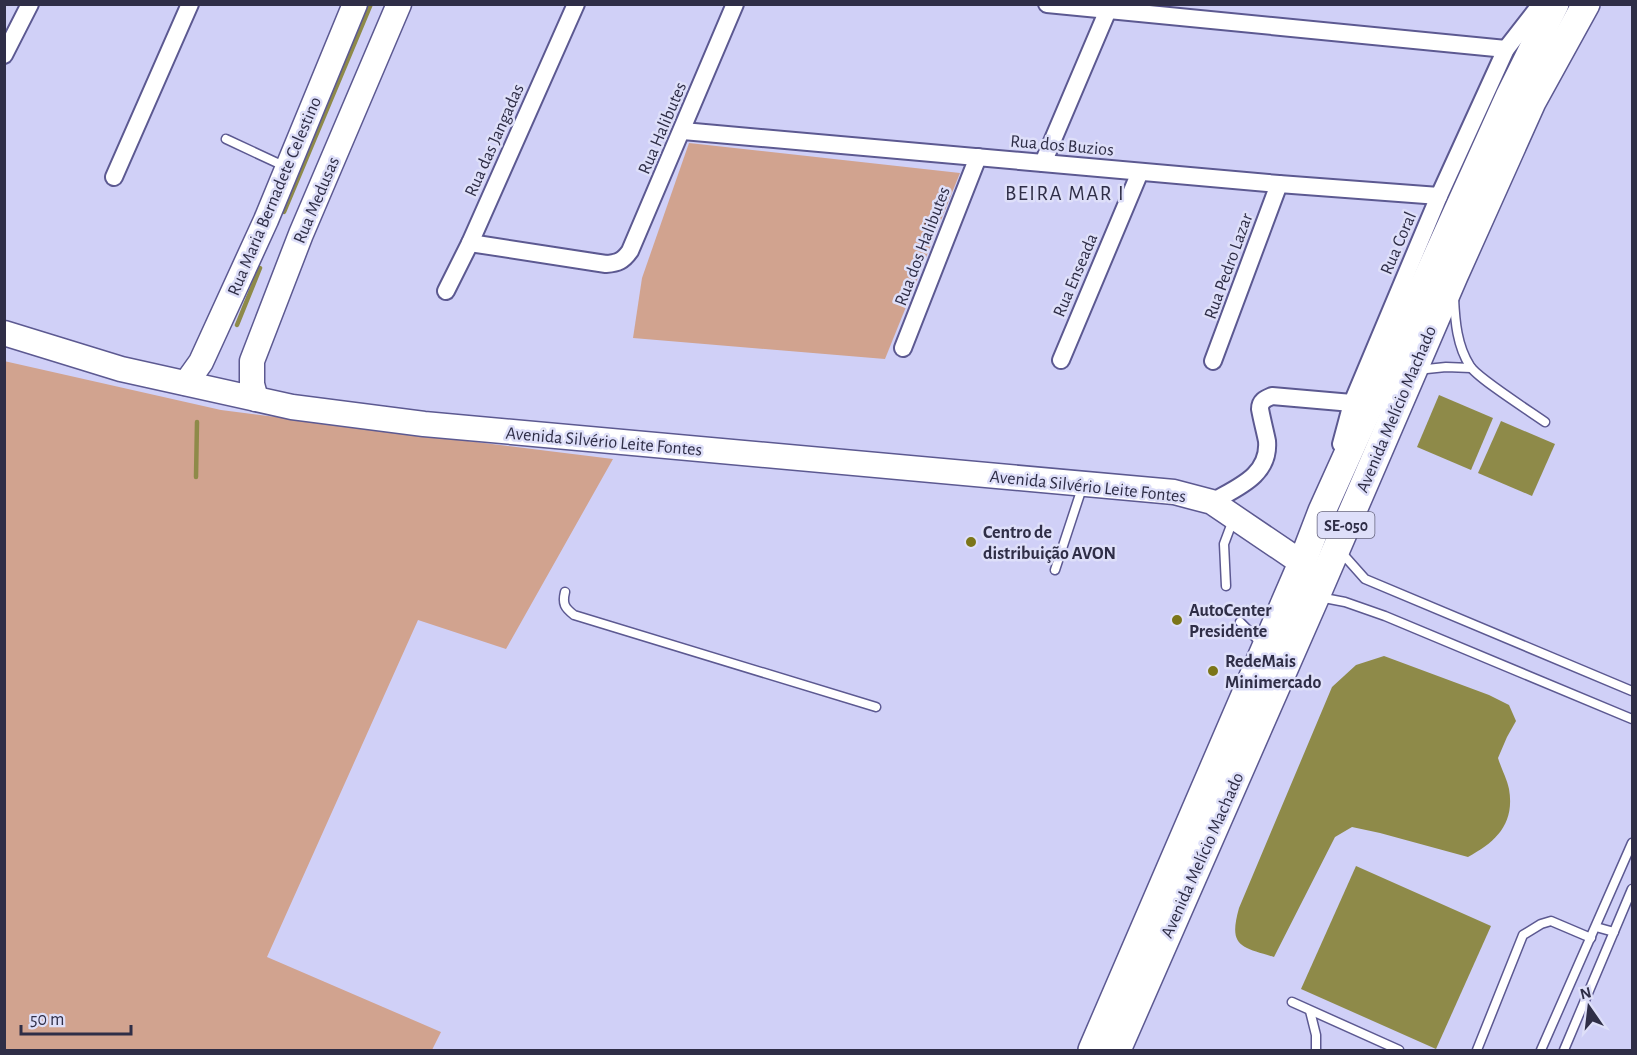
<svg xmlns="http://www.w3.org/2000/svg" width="1637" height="1055" font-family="'Alegreya Sans',sans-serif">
	<rect width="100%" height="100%" fill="#d0d0f7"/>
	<!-- green -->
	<g fill="#d1a38f">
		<path d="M689 143 960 173 885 359 633 338 642 278Z"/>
		<path d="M4 361 221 410 613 459 506 649 418 620 267 957 441 1032 432 1050H5Z"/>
	</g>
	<!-- water -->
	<g fill="#8e8a49">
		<path d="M1439 395 1493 418 1471 470 1417 447Z"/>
		<path d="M1501 421 1555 444 1532 496 1478 473Z"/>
		<path d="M1384 656 1489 695 1509 705 1516 721 1507 737 1498 758C1501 768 1507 779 1509 789 1515 824 1496 842 1468 857L1380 833 1352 827 1335 837 1274 957C1241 947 1228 947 1239 908L1332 687 1356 665Z"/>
		<path d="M1356 866 1491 926 1436 1049 1301 989Z"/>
	</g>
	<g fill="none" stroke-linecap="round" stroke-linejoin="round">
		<!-- stream -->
		<g stroke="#8e8a49" stroke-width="4.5">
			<path d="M284 212 371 4"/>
			<path d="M237 325 260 268"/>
			<path d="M196 477 197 422"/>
		</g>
		<!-- lane casing -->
		<g stroke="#5c5991" stroke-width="11">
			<g id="lane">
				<path d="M226 139 286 167"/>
				<path d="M1454 298C1455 321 1457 346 1470 366 1476 377 1531 412 1545 422"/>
				<path d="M1417 370 1446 367 1471 368"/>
				<path d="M1341 552 1365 579 1632 691"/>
				<path d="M1055 570 1083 485"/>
				<path d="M1226 586 1224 544 1233 520"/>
				<path d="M565 592C562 604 565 608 574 615L876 707"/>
				<path d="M1319 597 1345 602 1385 616 1632 719"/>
				<path d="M1240 622 1262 644"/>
				<path d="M1596 927 1614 932"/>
				<path d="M1292 1002 1399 1050"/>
				<path d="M1310 1011 1316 1035V1050"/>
				<path d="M1477 1050 1523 935 1541 924 1551 921 1591 938"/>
				<path d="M1541 1050 1632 843"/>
				<path d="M1564 1050 1632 889"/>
			</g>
		</g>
		<!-- street casing -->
		<g stroke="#5c5991" stroke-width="20">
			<g id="street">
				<path d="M1047 4 1506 49"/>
				<path d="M4 55 30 4"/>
				<path d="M683 131 1279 184 1439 196"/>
				<path d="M1043 163 1108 10"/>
				<path d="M114 177 190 4"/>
				<path d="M470 243 606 264C618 263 623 261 630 251L735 4"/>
				<path d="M446 291 470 243 576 4"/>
				<path d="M903 348 978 157"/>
				<path d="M1061 360 1140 172"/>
				<path d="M1213 361 1279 184"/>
				<path d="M1341 444 1352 403 1439 196 1506 49 1541 4"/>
				<path d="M1212 502C1236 488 1270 476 1267 441 1265 431 1262 420 1260 409 1260 401 1265 399 1272 396L1352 403"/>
			</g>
		</g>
		<!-- secondary casing -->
		<g stroke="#5c5991" stroke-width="27">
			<g id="secondary">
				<path d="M4 333 121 369 292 407 424 424 1174 492 1212 502 1302 563"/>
				<path d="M186 383 201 362 266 220 355 4"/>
				<path d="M256 399 252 384V361L301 234 399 4"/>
			</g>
		</g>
		<!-- primary casing -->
		<g stroke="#5c5991" stroke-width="30">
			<g id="primary">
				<path d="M1092 1050 1302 563 1322 511 1509 97 1555 4"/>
				<path d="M1117 1050 1316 596 1454 276 1532 102 1586 4"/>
			</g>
		</g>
		<!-- lane -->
		<use href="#lane" stroke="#fff" stroke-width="8"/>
		<!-- street -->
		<use href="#street" stroke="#fff" stroke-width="16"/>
		<!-- secondary -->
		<use href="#secondary" stroke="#fff" stroke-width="24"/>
		<!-- primary -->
		<use href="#primary" stroke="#fff" stroke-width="27"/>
	</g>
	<!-- markers -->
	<g fill="#7b7518" stroke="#dedff9" stroke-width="2">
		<circle cx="971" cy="542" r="6"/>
		<circle cx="1177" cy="620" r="6"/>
		<circle cx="1213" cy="671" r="6"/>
	</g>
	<g text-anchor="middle" stroke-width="5" stroke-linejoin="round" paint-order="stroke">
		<!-- shield labels -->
		<rect fill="#dedff9" stroke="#64637c" stroke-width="1.5" x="1317.5" y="512" width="57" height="26" rx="4.5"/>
		<g font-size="16" font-weight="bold" fill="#2f2e47">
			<text x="1346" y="531">SE-050</text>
		</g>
		<!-- street labels -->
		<g font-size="18" fill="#2f2e47" stroke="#dedff9">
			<text transform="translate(662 128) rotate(-67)" y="6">Rua Halibutes</text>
			<text transform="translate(494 140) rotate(-66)" y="6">Rua das Jangadas</text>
			<text transform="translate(1062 145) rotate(5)" y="6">Rua dos Buzios</text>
			<text transform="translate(274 196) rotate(-67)" y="6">Rua Maria Bernadete Celestino</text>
			<text transform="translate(316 200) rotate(-67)" y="6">Rua Medusas</text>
			<text transform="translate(1398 243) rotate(-67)" y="6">Rua Coral</text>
			<text transform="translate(922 246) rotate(-69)" y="6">Rua dos Halibutes</text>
			<text transform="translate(1228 266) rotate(-70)" y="6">Rua Pedro Lazar</text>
			<text transform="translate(1075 275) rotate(-67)" y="6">Rua Enseada</text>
			<text transform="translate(1396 409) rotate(-67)" y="6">Avenida Melício Machado</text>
			<text transform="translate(604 441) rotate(5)" y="6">Avenida Silvério Leite Fontes</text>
			<text transform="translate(1088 486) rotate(6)" y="6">Avenida Silvério Leite Fontes</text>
			<text transform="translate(1202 855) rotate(-66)" y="6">Avenida Melício Machado</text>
		</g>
		<!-- poi labels -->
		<g font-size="18" font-weight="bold" fill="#2f2e47" stroke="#dedff9" text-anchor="start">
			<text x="983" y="538">Centro de<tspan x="983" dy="21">distribuição AVON</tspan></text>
			<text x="1189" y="616">AutoCenter<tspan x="1189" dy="21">Presidente</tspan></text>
			<text x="1225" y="667">RedeMais<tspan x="1225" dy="21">Minimercado</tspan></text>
		</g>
		<!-- quarter labels -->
		<g font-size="21" letter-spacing="1.5" fill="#2f2e47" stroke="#dedff9">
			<text x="1065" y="200">BEIRA MAR I</text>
		</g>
	</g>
	<!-- border -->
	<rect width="1637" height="1055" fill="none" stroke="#2f2e47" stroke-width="12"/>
	<!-- north arrow -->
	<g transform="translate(1589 1007) rotate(346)" stroke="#dedff9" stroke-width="4.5" paint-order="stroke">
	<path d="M0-4.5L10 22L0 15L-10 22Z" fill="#2f2e47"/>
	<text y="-9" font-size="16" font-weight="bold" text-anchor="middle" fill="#2f2e47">N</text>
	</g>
	<!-- scale -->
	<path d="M21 1025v9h110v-9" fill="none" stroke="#2f2e47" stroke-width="3"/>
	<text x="30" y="1025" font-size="18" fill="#2f2e47" stroke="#dedff9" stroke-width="4.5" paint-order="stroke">50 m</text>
</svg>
